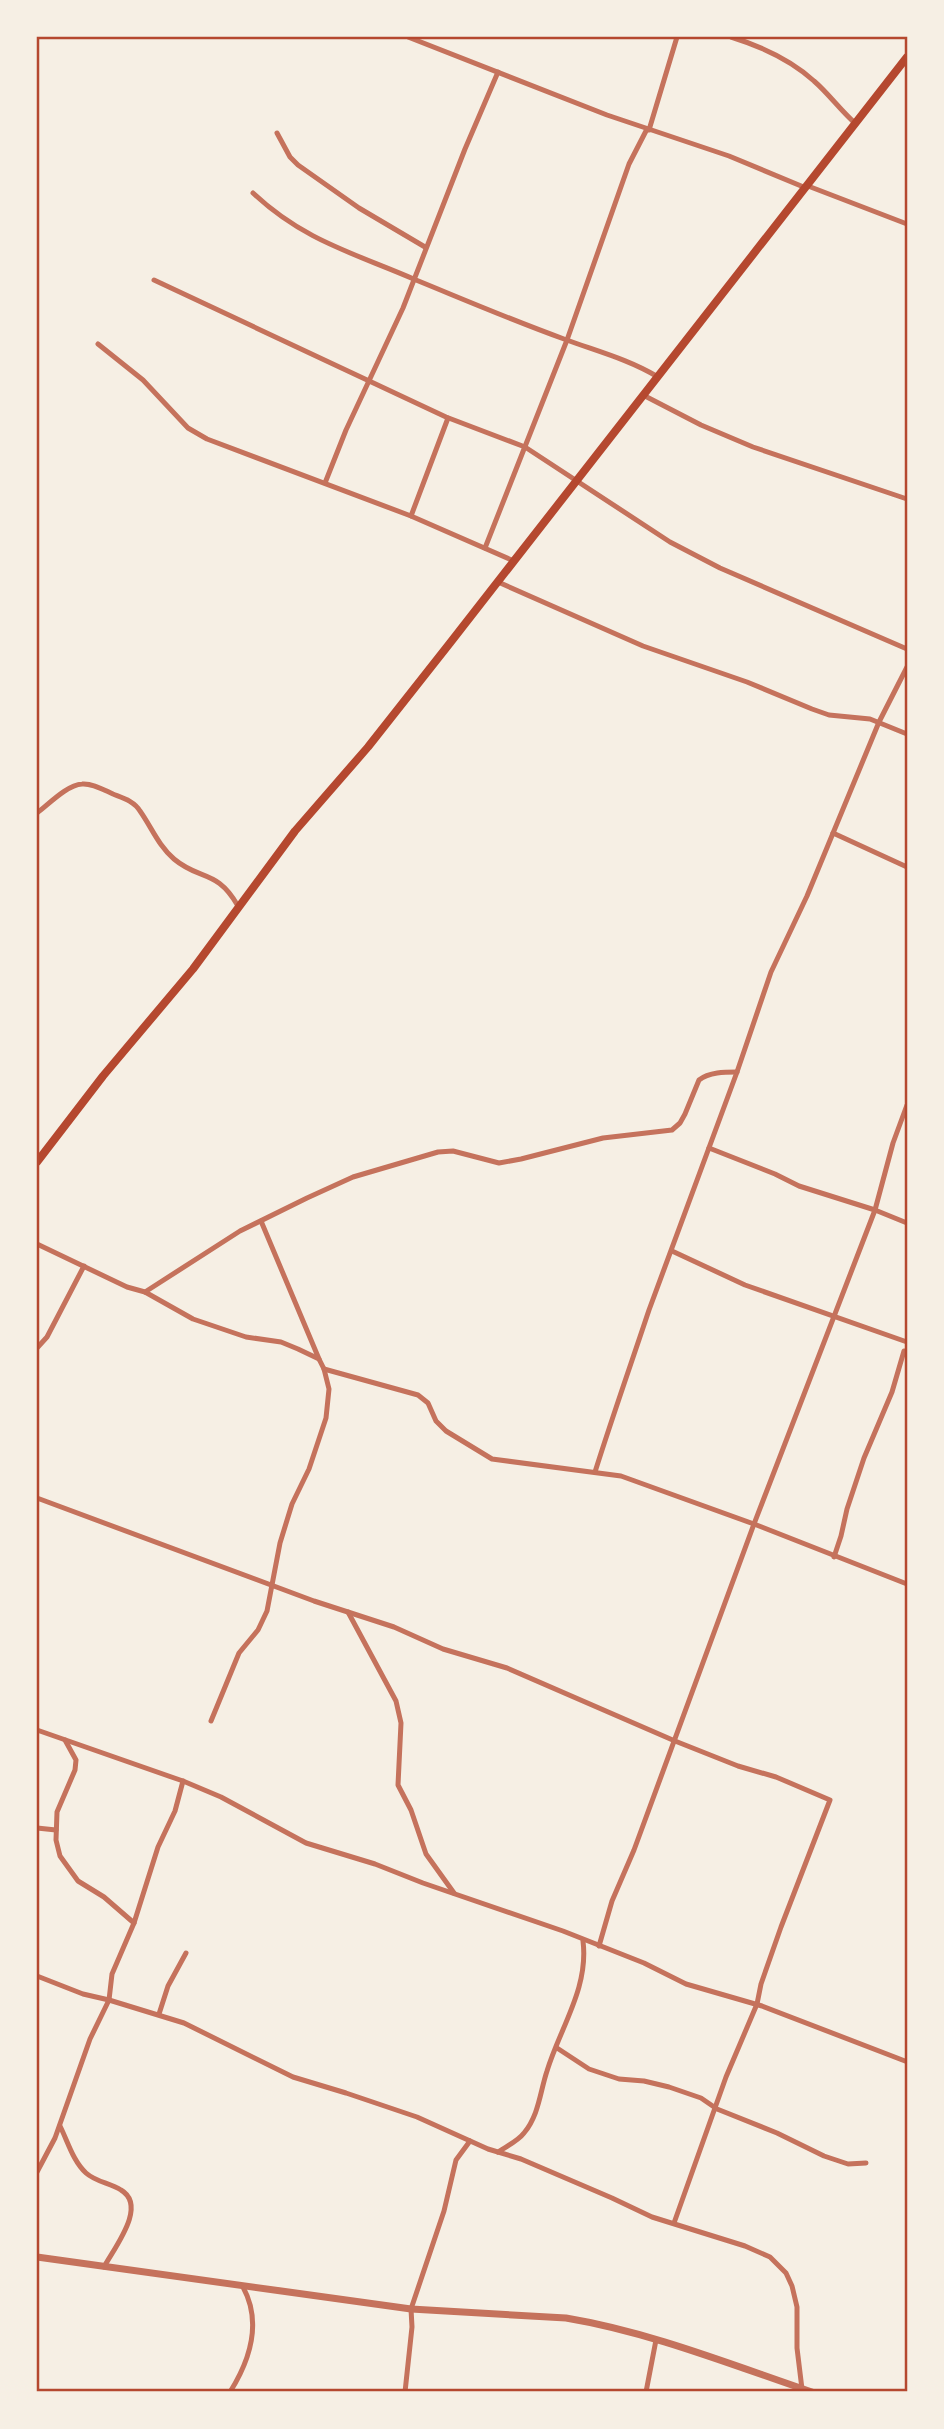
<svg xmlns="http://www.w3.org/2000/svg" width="944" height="2429" font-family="'Roboto Condensed',sans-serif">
	<rect width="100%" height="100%" fill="#f6efe4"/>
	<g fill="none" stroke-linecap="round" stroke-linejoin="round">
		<!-- minor -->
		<g stroke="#c5725c" stroke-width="5">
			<path d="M408 37 607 115 729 156 806 188"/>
			<path d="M731 37C760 46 791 60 814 81 829 94 841 111 856 124"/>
			<path d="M649 130 677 37"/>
			<path d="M277 133 290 157 298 165 359 208 425 247"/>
			<path d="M808 186 907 224"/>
			<path d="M253 193C304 241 354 253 416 280 465 300 514 321 564 339 596 351 628 359 658 377"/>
			<path d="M154 280 446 417 525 447 670 542 720 568 907 649"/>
			<path d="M98 344 143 380 188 428 207 439 411 516 514 561"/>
			<path d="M643 395 701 425 753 447 907 499"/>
			<path d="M325 483 346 430 403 308 465 149 498 72"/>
			<path d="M411 516 448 418"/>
			<path d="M485 548 567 340 629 164 647 129"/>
			<path d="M498 582 643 646 747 682 812 709 829 715 870 719 907 734"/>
			<path d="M37 813C49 804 67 785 82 784 92 783 104 790 113 794 123 798 134 801 140 811 152 828 158 845 174 859 200 881 217 869 238 906"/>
			<path d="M833 833 907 867"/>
			<path d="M709 1148 775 1174 799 1186 875 1210 907 1223"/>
			<path d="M261 1221 319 1359"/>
			<path d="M37 1244 127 1287 145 1292 193 1319 246 1337 281 1342 298 1349 319 1359 324 1369 329 1389 326 1418 309 1469 292 1504 280 1543 267 1611 258 1630 239 1653 211 1721"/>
			<path d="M672 1251 745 1285 907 1342"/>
			<path d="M145 1292 240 1231 307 1198 353 1177 438 1152 453 1151 499 1163 521 1159 603 1138 672 1130 680 1123 685 1114 699 1080C709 1072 725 1072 737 1072"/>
			<path d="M37 1348 47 1337 84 1266"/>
			<path d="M324 1369 418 1395 428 1403 436 1421 446 1431 492 1459 621 1476 754 1524 907 1584"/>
			<path d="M595 1472C612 1418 631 1364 649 1310L737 1072 771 972 807 896 879 722 907 667"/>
			<path d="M37 1498 314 1601 394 1627 443 1649 507 1668 675 1741 738 1766 776 1777 830 1800 781 1927 761 1984 757 2004 726 2077 674 2223"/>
			<path d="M834 1557 841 1536 847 1509 864 1458 892 1392 904 1351"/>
			<path d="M348 1612 396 1701 401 1723 398 1785 411 1810 426 1854 454 1893"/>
			<path d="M37 1730 183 1781 221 1797 306 1843 375 1864 423 1883 563 1931 644 1963 686 1984 762 2006 905 2061"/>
			<path d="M65 1740 76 1760 75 1770 57 1812 56 1840 60 1856 78 1881 104 1897 134 1923"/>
			<path d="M37 1828 56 1830"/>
			<path d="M599 1946 612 1901 634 1850 754 1524 875 1210 893 1143 907 1105"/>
			<path d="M37 1976 83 1994 109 2000 184 2023 293 2077 346 2093 417 2117 488 2149 521 2159 612 2198 652 2217 745 2246 770 2257 786 2273 792 2286 797 2307V2348L802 2389"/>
			<path d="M159 2014 168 1986 186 1953"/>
			<path d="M557 2048 589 2069 619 2079 644 2081 669 2087 701 2098 717 2109 777 2133 824 2156 848 2164 866 2163"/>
			<path d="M60 2126C68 2142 73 2161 86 2173 96 2182 110 2183 121 2190 148 2206 114 2248 104 2267"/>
			<path d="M498 2152C507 2146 518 2141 524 2133 539 2115 540 2092 547 2071 560 2028 589 1988 583 1941"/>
			<path d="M37 2172 55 2138 90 2039 109 2000 112 1974 134 1923 158 1847 175 1811 183 1781"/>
			<path d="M230 2392C250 2360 262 2322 243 2287"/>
			<path d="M405 2392 412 2327 411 2309 444 2211 456 2160 470 2141"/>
			<path d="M646 2392 656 2340"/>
		</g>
		<!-- tertiary -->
		<path stroke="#c5725c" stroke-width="7" d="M37 2257 411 2309 566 2318C650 2332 732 2365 812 2392"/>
		<!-- secondary -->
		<path stroke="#b5482f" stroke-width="8" d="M37 1162 103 1076 193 969 295 831 368 747 450 643 907 57"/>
	</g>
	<!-- border -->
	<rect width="944" height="2429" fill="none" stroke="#f6efe4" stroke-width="77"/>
	<rect x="38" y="38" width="868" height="2352" fill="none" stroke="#b5482f" stroke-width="2.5"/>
</svg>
